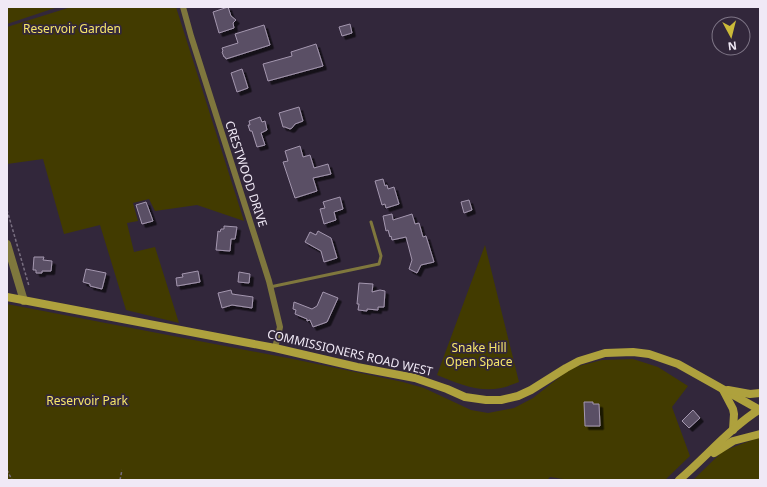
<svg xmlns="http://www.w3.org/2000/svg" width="767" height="487" font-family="'Noto Sans',sans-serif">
	<defs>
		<filter id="shadow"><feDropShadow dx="3.5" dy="3.5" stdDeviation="0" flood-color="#0009"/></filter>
	</defs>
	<rect width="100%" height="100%" fill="#32273b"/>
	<!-- green -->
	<g fill="#423b00">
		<path d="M7 7H58L7 24Z"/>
		<path d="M71 7H176L244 221 197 205 155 211 149 199 133 203 138 221 127 223 134 252 155 247 179 323 126 310 100 225 64 234 43 159 7 164V27Z"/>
		<path d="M485 245 519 382C513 384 507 387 501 388 478 393 457 383 437 375Z"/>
		<path d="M7 304 293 359 403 382 424 388 471 410 488 413 514 408 533 398 571 368 602 360 633 359 658 367 688 386 672 407 690 456 665 480H570L550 477 547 480H7Z"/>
		<path d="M760 437V480H693L723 451Z"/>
	</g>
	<!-- building -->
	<g fill="#5a4f65" stroke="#a497af" filter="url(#shadow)">
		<path d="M228 7 231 16 236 20 233 23 234 28 219 33 213 12Z"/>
		<path d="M350 24 352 33 342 36 339 27Z"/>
		<path d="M264 25 270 45 226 59 225 57H224L222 52 223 51 222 48 238 43 235 34Z"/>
		<path d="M316 44 323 66 268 81 263 64 292 56 291 52Z"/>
		<path d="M242 69 248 88 237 92 231 73Z"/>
		<path d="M299 107 303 121 295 124 292 128 290 129 285 127H283L279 113Z"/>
		<path d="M260 117 262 122 265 121 267 130 261 133 265 145 257 147 252 131H250L248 125H250L249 121Z"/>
		<path d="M300 146 303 157 310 155 314 168 328 164 331 174 313 178 317 191 295 198 283 162 288 161 285 151Z"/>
		<path d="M383 179 385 186 387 185 388 189 394 187 399 204 386 208 385 204 382 205 375 181Z"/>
		<path d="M340 197 343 209 334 212 336 220 324 224 320 209 325 208 323 202Z"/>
		<path d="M469 200 472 210 464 213 461 202Z"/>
		<path d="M146 202 153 221 142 224 136 205Z"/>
		<path d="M392 214 393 220 412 214 415 224 419 223 423 237 426 236 434 262 421 265 417 273 409 269 412 260 406 237 392 240 391 236 390 237 388 230 386 231 383 216Z"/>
		<path d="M224 226 237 227 235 239H231L230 251 216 250 218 231 220 232 221 229H224Z"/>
		<path d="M318 231 331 238 337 258 324 262 321 251 305 242 310 232 316 235Z"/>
		<path d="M34 257H44L43 260 52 261 51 271H42V273H36V270H33Z"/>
		<path d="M86 269 106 273 102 289 90 286V284L83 282Z"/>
		<path d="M198 271 200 282 177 286 176 278 183 277 182 274Z"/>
		<path d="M239 272 250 274 249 283 238 282Z"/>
		<path d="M359 283 373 284 372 292 380 290 385 291 384 307H378V310L367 309V311L358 310 359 304H357Z"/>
		<path d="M231 290 232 294 253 297 252 308 232 305 222 308 218 293Z"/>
		<path d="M323 292 338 298 327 322 313 327 310 320 307 321V319L295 314 296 310 293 309 294 302 312 309 317 306Z"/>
		<path d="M584 402H593V404H599L600 426H585Z"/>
		<path d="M693 410 700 418 689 428 682 421Z"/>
	</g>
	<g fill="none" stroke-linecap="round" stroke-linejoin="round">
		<!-- path -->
		<g stroke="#796f81" stroke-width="1.5" stroke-dasharray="3 2" stroke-linecap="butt">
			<path d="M7 210 29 286"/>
			<path d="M7 470 12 480"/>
			<path d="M120 480 122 470"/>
		</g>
		<!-- service -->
		<path stroke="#7f773d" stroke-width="3" d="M270 287 379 264 381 256 371 222"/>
		<!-- minor -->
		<path stroke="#7f773d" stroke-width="6" d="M183 7 191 36 269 281 280 327 275 348"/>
		<!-- tertiary -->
		<path stroke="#7f773d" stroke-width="8" d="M7 244 24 301"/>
		<!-- secondary -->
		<g stroke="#aea13d" stroke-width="8">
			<path d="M7 297 275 348 357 367 415 378 447 389 465 397 486 400H501L518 396 531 390 566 368 579 361 605 353 633 352 649 354 678 364 760 410"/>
			<path d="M723 390 733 409 734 414 733 430"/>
			<path d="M728 390 750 394 760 393"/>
			<path d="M714 453 733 441 760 434"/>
			<path d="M679 480C706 457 730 428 760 409"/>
		</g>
	</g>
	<g text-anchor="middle" stroke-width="3.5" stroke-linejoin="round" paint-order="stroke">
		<!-- park labels -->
		<g font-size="12" fill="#f7e669" stroke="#32273b">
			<text x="72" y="33">Reservoir Garden</text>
			<text x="479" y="352">Snake Hill<tspan x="479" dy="14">Open Space</tspan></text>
			<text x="87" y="405">Reservoir Park</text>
		</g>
		<!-- street labels -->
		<g font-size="12" fill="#f0e9f6" stroke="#32273b">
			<text transform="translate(246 174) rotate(72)" y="4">CRESTWOOD DRIVE</text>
			<text transform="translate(350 353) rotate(13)" y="4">COMMISSIONERS ROAD WEST</text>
		</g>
	</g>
	<!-- border -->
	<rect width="767" height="487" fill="none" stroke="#f0e9f6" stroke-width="16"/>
	<!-- north arrow -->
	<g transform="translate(731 36) rotate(173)"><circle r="19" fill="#32273b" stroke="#7e7586"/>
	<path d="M0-3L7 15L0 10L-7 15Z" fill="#cbba39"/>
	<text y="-6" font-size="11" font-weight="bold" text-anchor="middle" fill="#f0e9f6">N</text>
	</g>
</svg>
